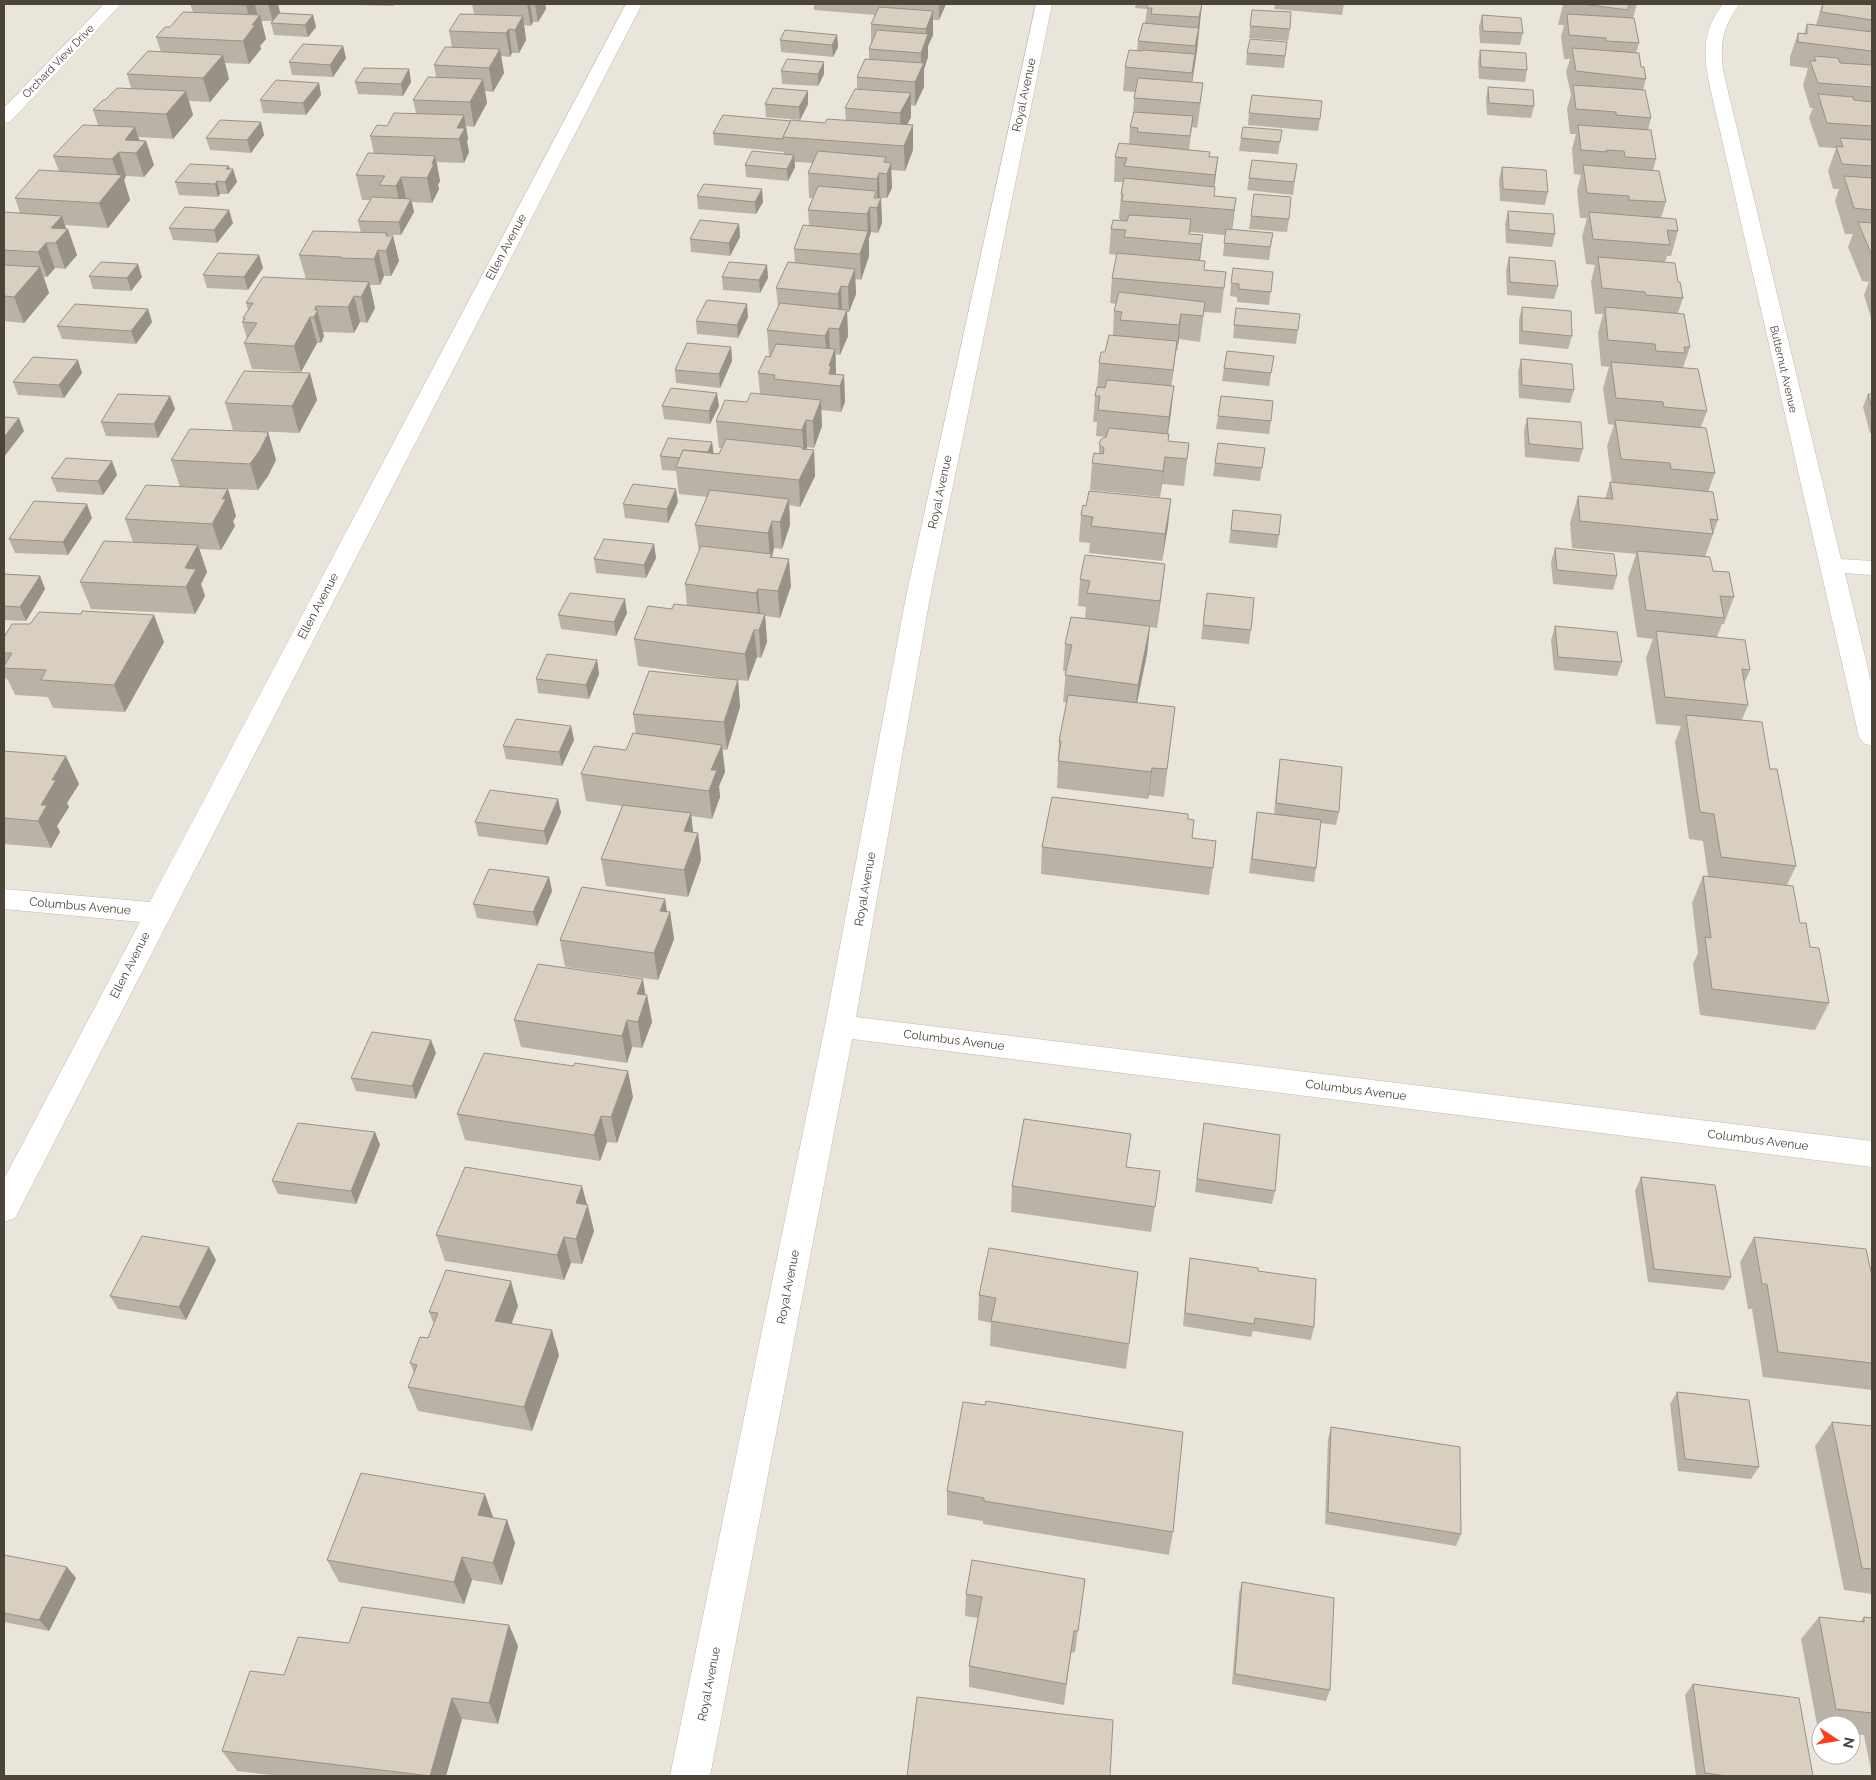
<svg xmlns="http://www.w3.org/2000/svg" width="1876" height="1780" font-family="Raleway,sans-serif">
	<rect width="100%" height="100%" fill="#f6f3ec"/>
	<!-- residential -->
	<path fill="#eae5da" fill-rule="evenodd" d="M4 4H1872V1776H4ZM1821 1725H1851V1755H1821Z"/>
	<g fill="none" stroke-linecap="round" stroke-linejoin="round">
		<!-- minor casing -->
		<g stroke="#c2bbae" stroke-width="1">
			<g id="minor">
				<path d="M104 4H121L10 122 4 123V108Z"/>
				<path d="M626 4H642L15 1218 4 1222V1179L140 922 4 909V889L150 902Z"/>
				<path d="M1036 4H1052L930 597 856 1017 1872 1141V1167L852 1039 710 1776H670L825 1026 906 597Z"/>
				<path d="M1723 4H1739C1722 29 1719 45 1724 75L1841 559 1872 561V575L1845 573 1872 686V746L1863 743 1859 737 1710 87C1703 54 1702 32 1723 4Z"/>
			</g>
		</g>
		<!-- minor -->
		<use href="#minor" fill="#fff" fill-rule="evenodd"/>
	</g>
	<!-- wall -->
	<g fill="#bab2a6">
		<path d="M4 4H15L13 5H4Z"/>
		<path d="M190 4H278L280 13 313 15 316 27 308 37 274 35 271 23 272 21H261L266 39 260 46 261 49 249 64 225 63 229 79 210 102 189 101 193 115 173 139 138 137 140 140 146 141 154 165 144 177 126 176 124 180 130 200 108 228 65 225 66 229H68L77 255 65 269 55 268 47 277H44L49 293 24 323 4 321V213H20L15 198 59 171 53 156 98 125 93 110 105 100 131 88 127 74 161 52 156 37 193 12Z"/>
		<path d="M358 4H395L393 6 358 5Z"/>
		<path d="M472 4H545L546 9 538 22H533L531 26 524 25 526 40 519 53H512L510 57 501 56 504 73 493 92 485 91 487 103 474 127 466 126 468 139 467 142 469 152 464 163 437 162 440 181 438 185 439 189 432 203 412 202 414 212 401 235H388V236H393L399 261 391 276H384L380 285H370L375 308 367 323 360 322 354 333 323 332 324 336 321 343H317L301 372 252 369 244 343 247 339 242 322 243 321V318L248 310 246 303 306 279 299 255 361 233 358 221 370 200H362L356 175 374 154 370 136 387 126 416 113 413 100 436 77 434 65 452 48 449 31 474 14Z"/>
		<path d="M814 4H946L939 20H933V35L928 46V57L924 69V87L915 106 911 105V117L907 125 913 150 905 171 891 170 892 188 887 198H880H881L882 223 878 233 871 232 869 238V256L861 280 855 279 856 294 849 312H847L848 336 840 355 836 354V375H844L845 402 841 412 821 410 822 426 814 448 807 447 806 449 814 450 815 476 800 507 789 505 790 525 782 549 774 548 772 556V557L791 586 780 618 765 616 767 642 761 658 757 657 748 681 738 680 740 707 727 750 722 749 725 772 719 786 720 797 712 819 691 816 693 832 698 833 701 860 688 897 606 886 601 859 622 806 586 801 581 774 626 750 636 734 633 714 737 680 638 666 634 639 672 609 687 606 685 584 699 552 695 525 707 497 679 494 676 471 662 470 660 456 712 442 713 453 719 454 722 448H719L716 421 747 402 760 394 758 373 770 356H769L767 330 778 307 776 288 795 263 794 249 809 226 808 210 813 198H809L808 173 812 163 795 162V167L788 181 746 177 745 165 784 154V152L714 145 713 133 791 121 825 123 846 120 845 108 857 89V77L869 59V49L871 43V24L875 15 814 10Z"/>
		<path d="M1136 4H1202L1192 83H1203L1200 108 1197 128 1192 127 1189 150 1210 152V157H1218L1214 187H1215L1214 196 1236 198 1232 229 1273 233 1269 260 1223 256 1225 235 1190 232V234L1203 235 1200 260 1204 270 1226 272 1221 313 1204 312 1200 342 1179 339 1177 351H1176L1171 386V413L1168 434V441L1189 443 1186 470 1184 486 1162 484 1160 497 1090 490 1092 463 1099 453V444L1106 437 1096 436 1097 422H1093L1095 396 1097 387 1099 363 1105 352 1113 335 1114 311 1116 304 1110 303 1112 278 1117 255 1109 254 1111 229 1120 221V219H1119L1121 194 1123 182H1114L1115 157 1129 144 1130 127 1133 115 1134 98 1135 92 1123 91 1125 67 1137 51 1138 41 1145 23 1147 9 1135 8Z"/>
		<path d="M1275 4H1344L1342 15 1274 9Z"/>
		<path d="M1563 4H1637L1633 18 1639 43 1636 53 1646 79 1643 90 1651 118 1648 130 1656 159 1653 170 1666 202 1661 218 1678 231 1671 256H1667L1665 262 1678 282 1683 298 1678 313 1690 347 1683 368 1707 411 1701 427 1715 473 1708 492 1718 520 1705 557 1713 571 1734 597 1724 624H1722L1717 637 1750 670 1744 684 1748 705 1742 720 1770 769 1796 866 1787 885 1800 923 1810 947 1829 1003 1815 1030 1700 1015 1693 964 1698 953 1692 903 1703 876H1708L1703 841 1689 839 1675 742 1681 726 1656 724 1646 658 1653 639 1637 637 1628 578 1636 554 1572 548 1570 523 1578 496 1605 499 1610 482 1612 483 1607 446 1614 425 1608 424 1603 388 1609 367 1601 366 1598 333 1603 314H1595L1591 282 1595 265 1586 264 1582 237 1587 218H1580L1577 190 1581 175 1574 174 1572 149 1576 134H1570L1567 109 1571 95 1566 72 1570 59H1564L1561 37 1564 25H1558Z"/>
		<path d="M1822 4H1872V321L1864 295 1869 282 1862 281 1848 247 1853 234H1845L1835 201 1839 189H1833L1828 171 1836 148 1819 147 1809 118 1813 108H1810L1803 85 1808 68 1790 66V57L1798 33 1804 34 1807 24 1816 25Z"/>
		<path d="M1252 10 1290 29 1288 41 1249 38Z"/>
		<path d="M1482 15 1523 33 1520 45 1480 43 1479 27Z"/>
		<path d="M837 35 838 47 833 57 781 52 780 40Z"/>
		<path d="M1287 42 1284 68 1246 65 1247 53Z"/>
		<path d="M343 46 346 58 333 77 292 75 289 62Z"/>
		<path d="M1480 50 1527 70 1525 82 1479 79 1478 62Z"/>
		<path d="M409 69 411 82 403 96 358 94 355 82Z"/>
		<path d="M781 71 824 74 818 86 782 84Z"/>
		<path d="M319 83 321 95 306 115 263 113 260 100Z"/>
		<path d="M1488 87 1534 106 1531 118 1487 115 1486 99Z"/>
		<path d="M765 104H808L800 120 766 117Z"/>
		<path d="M1249 113 1320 119 1318 131 1248 125Z"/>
		<path d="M261 122 264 135 251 153 210 150 206 138Z"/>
		<path d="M1282 130 1278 154 1239 151 1241 138Z"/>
		<path d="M1297 164 1293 195 1247 190 1249 178Z"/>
		<path d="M1502 167 1548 192 1545 205 1500 201 1499 179Z"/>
		<path d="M229 169H233L237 182 228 194H220L218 197 179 195 175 182Z"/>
		<path d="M1254 194 1289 219 1287 232 1249 229Z"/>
		<path d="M697 196 763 202 756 214 698 209Z"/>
		<path d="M1508 211 1555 234 1552 247 1506 243 1505 224Z"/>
		<path d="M233 223 217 243 173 240 169 228Z"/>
		<path d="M739 224 740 237 730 256 691 252 690 239Z"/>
		<path d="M259 255 263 268 248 290 207 288 203 275Z"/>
		<path d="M1509 257 1558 286 1554 299 1507 295 1506 270Z"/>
		<path d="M767 265 768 278 760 293 723 290 722 277Z"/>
		<path d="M1273 272 1269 305 1237 302V297L1230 296 1231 283Z"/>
		<path d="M89 276 142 277 131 291 93 289Z"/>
		<path d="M1522 307 1572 336 1568 349 1519 344V320Z"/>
		<path d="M1236 308 1298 330 1296 344 1233 338Z"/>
		<path d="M148 309 152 322 136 344 62 339 57 326Z"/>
		<path d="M748 317 738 338 697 334 696 321Z"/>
		<path d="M731 347 732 361 720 388 676 383 675 370Z"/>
		<path d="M1274 356 1269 386 1222 381 1224 368Z"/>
		<path d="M1521 359 1574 390 1570 403 1519 398 1518 372Z"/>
		<path d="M82 373 64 398 18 395 13 382Z"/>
		<path d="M310 373 317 400 299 433 233 430 225 403Z"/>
		<path d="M1868 394H1872V433H1870L1863 407Z"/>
		<path d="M170 396 175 409 158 438 106 436 101 422Z"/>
		<path d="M1221 396 1271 421 1269 434 1216 429Z"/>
		<path d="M662 406H719L710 424 664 419Z"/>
		<path d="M1527 418 1583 449 1579 462 1525 457 1524 431Z"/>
		<path d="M268 432 276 460 268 476 258 490 228 489 236 516 233 521 235 526 221 550 199 549 207 572 201 584 205 596 195 614 91 609 80 582 133 542 125 519 180 487 171 460Z"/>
		<path d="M1265 448 1260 481 1213 476 1215 463Z"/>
		<path d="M112 461 117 475 103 495 57 492 51 478Z"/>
		<path d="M678 502 668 523 625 518 623 504Z"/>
		<path d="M1233 510 1279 535 1277 548 1229 543Z"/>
		<path d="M1081 515 1168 526 1162 561 1089 553 1090 543 1079 542Z"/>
		<path d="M92 518 68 555 15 553 9 539Z"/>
		<path d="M654 544 656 558 646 578 596 573 594 559Z"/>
		<path d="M1555 548 1617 576 1613 590 1553 584 1551 562Z"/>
		<path d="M1165 564 1157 628 1150 627 1147 654 1137 703 1175 707 1164 797 1149 795 1148 799 1057 788 1059 741 1067 703 1063 702 1066 671H1063L1065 644 1085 618 1086 607 1078 606 1080 579Z"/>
		<path d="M4 574 40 576 45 589 26 621 4 620Z"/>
		<path d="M1207 593 1251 630 1249 644 1201 639Z"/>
		<path d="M627 613 616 636 561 629 558 615Z"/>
		<path d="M1555 626 1622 662 1617 676 1554 670 1551 640Z"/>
		<path d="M4 637 164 642 125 712 53 708 48 697 15 695 8 680 6 679 4 674Z"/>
		<path d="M597 660 599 674 589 699 538 693 536 679Z"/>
		<path d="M571 726 574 740 562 766 506 759 503 746Z"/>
		<path d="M4 751 79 784 67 803 69 807 57 826 60 832 51 848 4 844Z"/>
		<path d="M1280 759 1339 812 1336 825 1320 823 1316 868 1314 882 1249 873 1257 812 1274 814 1278 773Z"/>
		<path d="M558 799 561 813 547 845 478 836 475 822Z"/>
		<path d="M1188 819 1192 838 1213 868 1209 895 1041 874 1042 847Z"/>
		<path d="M549 877 552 891 537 926 477 918 473 904Z"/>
		<path d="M667 911 670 912 674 939 658 980 565 967 560 940Z"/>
		<path d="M646 995H647L652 1022 642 1048 632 1047 627 1063 521 1047 514 1020Z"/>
		<path d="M431 1040 436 1053 416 1099 356 1091 351 1078Z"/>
		<path d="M573 1066 633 1097 617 1143 607 1142 600 1161 465 1140 457 1114Z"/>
		<path d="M1204 1123 1275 1191 1272 1204 1195 1192Z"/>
		<path d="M375 1132 380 1145 356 1204 278 1194 272 1181Z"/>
		<path d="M1127 1167 1155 1207 1151 1232 1011 1212 1012 1186Z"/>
		<path d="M1641 1177 1731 1277 1724 1290 1648 1282 1635 1191Z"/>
		<path d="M587 1205H588L594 1231 582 1264 571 1263 564 1280 445 1261 436 1235Z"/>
		<path d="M1754 1237 1872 1276V1390L1763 1377 1752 1309H1748L1740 1262Z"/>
		<path d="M1190 1258 1258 1271 1314 1327 1311 1340 1253 1331 1251 1337 1183 1326 1188 1271Z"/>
		<path d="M216 1260 186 1320 118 1309 110 1296Z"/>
		<path d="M1138 1272 1126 1369 990 1346 991 1323 978 1320 979 1295Z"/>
		<path d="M518 1306 512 1323 559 1355 532 1431 418 1411 408 1387 414 1373 410 1363 428 1338 434 1325 429 1312Z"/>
		<path d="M1677 1392 1759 1467 1751 1479 1678 1471 1670 1404Z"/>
		<path d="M1832 1422 1872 1426V1594L1844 1590 1815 1446Z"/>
		<path d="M1331 1427 1461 1534 1456 1546 1325 1524 1328 1439Z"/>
		<path d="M947 1491 1173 1532 1169 1555 983 1524V1521L947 1515Z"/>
		<path d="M493 1517V1518L507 1520 515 1543 502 1585 472 1580 464 1604 339 1582 327 1560Z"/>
		<path d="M4 1555 76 1578 49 1631 4 1622Z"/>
		<path d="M1085 1579 1075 1652 1071 1653 1064 1705 969 1687V1666L978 1618 965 1616 966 1594Z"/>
		<path d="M1242 1582 1330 1690 1326 1701 1232 1684 1239 1593Z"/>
		<path d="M1819 1617 1860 1622 1864 1617 1872 1618V1776L1864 1735 1851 1734V1725H1821V1730H1818L1801 1639Z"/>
		<path d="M509 1625 518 1646 498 1724 462 1719 446 1776H278L237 1771 222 1751 284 1675 349 1643Z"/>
		<path d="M1693 1684 1813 1776H1696L1685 1695Z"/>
	</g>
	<!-- shaded-wall -->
	<g fill="#979187">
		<path d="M247 4H255L258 18 260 15 266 39 260 46 261 49 249 64 243 41 252 29 246 5Z"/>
		<path d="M268 4H278L280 13 273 21Z"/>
		<path d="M527 4H530L533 22 531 26Z"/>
		<path d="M535 4H545L546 9 538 22Z"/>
		<path d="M939 4H946L939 20Z"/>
		<path d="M1202 4 1197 51 1190 97 1199 17Z"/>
		<path d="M933 11V35L928 46V57L924 69V87L915 106V82L921 69V53L926 39V29Z"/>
		<path d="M313 15 316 27 308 37 305 25Z"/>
		<path d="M523 16 526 40 519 53 515 30Z"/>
		<path d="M509 29 512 53 510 57 506 33Z"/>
		<path d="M837 35 838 47 833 57 832 45Z"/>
		<path d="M343 46 346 58 333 77 330 65Z"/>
		<path d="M500 49 504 73 493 92 489 68Z"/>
		<path d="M223 55 229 79 210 102 203 78Z"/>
		<path d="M824 62V74L818 86V74Z"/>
		<path d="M409 69 411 82 403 96 401 84Z"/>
		<path d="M483 79 487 103 474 127 470 102Z"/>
		<path d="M319 83 321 95 306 115 303 103Z"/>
		<path d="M186 91 193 115 173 139 166 114Z"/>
		<path d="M808 91V104L800 120 799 107Z"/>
		<path d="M911 93V117L901 137 900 113Z"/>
		<path d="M464 115 468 139 467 142 469 152 464 163 457 128Z"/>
		<path d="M261 122 264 135 251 153 247 140Z"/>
		<path d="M913 125V150L905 171 904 146Z"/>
		<path d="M135 127 141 146 146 141 154 165 144 177 136 153 125 140Z"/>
		<path d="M119 152 126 176 124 180 130 200 108 228 99 203 119 179 112 159Z"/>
		<path d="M794 155 795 167 788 181 787 169Z"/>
		<path d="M435 156 440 181 438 185 439 189 432 203 427 178 432 164Z"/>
		<path d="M1218 157 1215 182 1212 200 1215 175Z"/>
		<path d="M891 163 892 188 887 198V174Z"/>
		<path d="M229 166 231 173 233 169 237 182 228 194 225 182 226 169Z"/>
		<path d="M879 173 880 198 877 204V179Z"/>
		<path d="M401 177 407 202 401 211 396 186Z"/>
		<path d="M217 181 220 194 218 197 215 184Z"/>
		<path d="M762 189 763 202 756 214 755 202Z"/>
		<path d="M881 198 882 223 878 233 877 208Z"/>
		<path d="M1236 198 1233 223 1231 236 1234 210Z"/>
		<path d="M411 199 414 212 401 235 399 222Z"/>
		<path d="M870 207 871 232 869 238V256L861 280 860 254 868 233 867 214Z"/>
		<path d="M229 210 233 223 217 243 214 230Z"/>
		<path d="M62 216 67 231 68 229 77 255 65 269 51 228Z"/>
		<path d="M739 224 740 237 730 256 729 243Z"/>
		<path d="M387 233 389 243 393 236 399 261 391 276 386 251V236Z"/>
		<path d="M1203 235 1200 260 1198 269 1201 244Z"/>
		<path d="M46 243 55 268 47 277 38 252Z"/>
		<path d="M378 250 384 276 380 285 374 259Z"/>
		<path d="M259 255 263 268 248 290 244 277Z"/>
		<path d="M138 264 142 277 131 291 127 278Z"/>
		<path d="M767 265 768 278 760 293 759 280Z"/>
		<path d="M40 267 49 293 24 323 14 297Z"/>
		<path d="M855 269 856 294 849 312 848 287Z"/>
		<path d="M369 282 375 308 367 323 361 297Z"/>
		<path d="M841 286 842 312 839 319 838 294Z"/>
		<path d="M354 296 360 322 354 333 348 307Z"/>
		<path d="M747 304 748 317 738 338 737 325Z"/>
		<path d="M316 306 324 336 321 343 314 317 315 310Z"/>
		<path d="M148 309 152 322 136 344 131 331Z"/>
		<path d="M847 310 848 336 840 355 839 329Z"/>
		<path d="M1181 314 1179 339 1177 351 1179 325Z"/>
		<path d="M310 317 317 343 301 372 294 346Z"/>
		<path d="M829 328 830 354 827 362 825 336Z"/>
		<path d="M1177 341 1174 367 1170 396 1173 370Z"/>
		<path d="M731 347 732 361 720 388 719 374Z"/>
		<path d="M835 349 836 375 829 374V366Z"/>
		<path d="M78 360 82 373 64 398 59 385Z"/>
		<path d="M310 373 317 400 299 433 292 406Z"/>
		<path d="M844 375 845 402 841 412 840 386Z"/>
		<path d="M1174 386 1171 413 1166 443 1169 417Z"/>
		<path d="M717 393 719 406 710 424 709 411Z"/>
		<path d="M170 396 175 409 158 438 154 424Z"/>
		<path d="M821 400 822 426 814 448 813 421Z"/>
		<path d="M19 418 24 431 4 457V437Z"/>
		<path d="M806 420 807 447 804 456 802 430Z"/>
		<path d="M268 432 276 460 268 476 258 490 250 464Z"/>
		<path d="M712 442 714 456 704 460Z"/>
		<path d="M814 450 815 476 800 507 799 480Z"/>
		<path d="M1165 457 1162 484 1160 497 1163 471Z"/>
		<path d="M112 461 117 475 103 495 98 481Z"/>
		<path d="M228 489 236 516 233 521 235 526 221 550 212 524 222 499Z"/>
		<path d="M676 489 678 502 668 523 667 509Z"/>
		<path d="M789 499 790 525 782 549 780 522Z"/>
		<path d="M1171 499 1168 526 1162 561 1165 534Z"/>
		<path d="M87 504 92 518 68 555 63 542Z"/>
		<path d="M772 521 774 548 772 556 774 581 770 560 768 533Z"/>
		<path d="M654 544 656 558 646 578 644 565Z"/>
		<path d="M198 545 207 572 201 584 205 596 195 614 186 587 185 568Z"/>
		<path d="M789 559 791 586 780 618 778 591Z"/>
		<path d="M1165 564 1162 591 1157 628 1160 601Z"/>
		<path d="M40 576 45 589 26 621 20 607Z"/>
		<path d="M758 589 760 616 759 620 756 593Z"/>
		<path d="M625 599 627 613 616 636 614 622Z"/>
		<path d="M765 614 767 642 761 658 759 630Z"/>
		<path d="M154 615 164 642 125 712 114 685Z"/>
		<path d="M1150 626 1147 654 1135 712 1138 685Z"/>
		<path d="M754 630 757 657 748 681 745 654Z"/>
		<path d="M597 660 599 674 589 699 586 685Z"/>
		<path d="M738 680 740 707 727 750 724 722Z"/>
		<path d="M571 726 574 740 562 766 559 752Z"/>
		<path d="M722 745 725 772 719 786 720 797 712 819 709 791 711 770Z"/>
		<path d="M66 756 79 784 67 803 69 807 57 826 60 832 51 848 38 821 41 805 52 780Z"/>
		<path d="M1152 768 1149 795 1148 799 1151 772Z"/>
		<path d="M558 799 561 813 547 845 544 831Z"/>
		<path d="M691 813 694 841 684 831Z"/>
		<path d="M698 833 701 860 688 897 684 870Z"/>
		<path d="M549 877 552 891 537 926 533 912Z"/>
		<path d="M665 899 668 917 670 912 674 939 658 980 654 953 660 911Z"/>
		<path d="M643 979 646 998 647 995 652 1022 642 1048 638 1022 637 994Z"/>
		<path d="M627 1020 632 1047 627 1063 622 1036Z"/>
		<path d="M431 1040 436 1053 416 1099 412 1086Z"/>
		<path d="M628 1071 633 1097 617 1143 611 1117Z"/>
		<path d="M601 1116 607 1142 600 1161 594 1135Z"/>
		<path d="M375 1132 380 1145 356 1204 351 1191Z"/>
		<path d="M582 1186 594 1231 582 1264 576 1239V1203Z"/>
		<path d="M564 1237 571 1263 564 1280 557 1255Z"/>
		<path d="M209 1247 216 1260 186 1320 179 1307Z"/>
		<path d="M511 1281 518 1306 503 1345 495 1321Z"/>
		<path d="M552 1330 559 1355 532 1431 524 1407Z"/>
		<path d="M485 1494 493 1517 487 1538 478 1515Z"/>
		<path d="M507 1520 515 1543 502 1585 493 1563Z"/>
		<path d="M462 1557 472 1580 464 1604 454 1582Z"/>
		<path d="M67 1567 76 1578 49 1631 39 1620Z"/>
		<path d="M509 1625 518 1646 498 1724 489 1703Z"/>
		<path d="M452 1698 462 1719 446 1776H430Z"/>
	</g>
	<!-- building -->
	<g fill="#d8cfc1" stroke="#979187">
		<path d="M217 4H247L246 5Z"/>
		<path d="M1147 4H1202L1199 17 1151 14 1152 8H1147Z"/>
		<path d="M1582 4H1629L1628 10Z"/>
		<path d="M1823 4H1872V20L1821 12Z"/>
		<path d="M879 7 933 11 926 29 871 24Z"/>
		<path d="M1252 10 1291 12 1290 29 1250 26Z"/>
		<path d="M183 12 260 15 252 25H255L243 41 156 37 165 27H170Z"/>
		<path d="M279 13 313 15 305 25 271 23Z"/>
		<path d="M460 14 523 16 515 30 509 29 506 33 449 31Z"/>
		<path d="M1567 14 1634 18 1639 43 1606 41V38L1569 35Z"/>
		<path d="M1482 15 1521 18 1523 33 1483 31Z"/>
		<path d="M1143 23 1199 28 1195 46 1138 41Z"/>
		<path d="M1807 24 1872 32V51L1798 42V33L1807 34Z"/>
		<path d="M785 30 837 35 832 45 780 40Z"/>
		<path d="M877 30 928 34 921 53 869 49Z"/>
		<path d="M1250 39 1287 42 1285 56 1247 53Z"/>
		<path d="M303 44 343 46 330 65 289 62Z"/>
		<path d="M445 47 500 49 489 68 434 65Z"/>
		<path d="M1572 48 1639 53 1641 67H1644L1646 79 1576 71Z"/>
		<path d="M1129 50 1142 51 1143 50 1195 54 1192 73 1125 67Z"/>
		<path d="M1480 50 1526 53 1527 70 1481 67Z"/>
		<path d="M148 51 223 55 203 78 127 74Z"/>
		<path d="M1814 56 1838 58 1840 63 1872 65V87L1818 83 1810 61H1816Z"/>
		<path d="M787 59 824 62 818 74 781 71Z"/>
		<path d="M865 59 924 63 915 82 857 77Z"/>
		<path d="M364 68 409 69 401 84 355 82Z"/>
		<path d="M428 77 483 79 470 102 413 100Z"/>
		<path d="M1138 78 1203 83 1200 103 1134 98Z"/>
		<path d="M276 80 319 83 303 103 260 100Z"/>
		<path d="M1573 85 1645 90 1651 118 1616 115V112L1576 109Z"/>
		<path d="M1488 87 1533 90 1534 106 1489 103Z"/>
		<path d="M117 88 186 91 166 114 93 110 103 100H105Z"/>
		<path d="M773 88 808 91 799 107 765 104Z"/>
		<path d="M855 89 911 93 900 113 845 108Z"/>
		<path d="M1818 94 1853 97 1854 100 1872 102V126L1827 123Z"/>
		<path d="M1252 95 1322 101 1320 119 1249 113Z"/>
		<path d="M1134 112 1193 116 1190 136 1137 132 1138 128 1130 127Z"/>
		<path d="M394 113 464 115 457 128H465L459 139 370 136 377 125 387 126Z"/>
		<path d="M723 115 791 121 783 137V139L713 133Z"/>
		<path d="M827 119 913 125 904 146 783 137 791 120 825 123Z"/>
		<path d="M220 120 261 122 247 140 206 138Z"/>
		<path d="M83 125 135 127 125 140 146 141 136 153 119 152 112 159 53 156Z"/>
		<path d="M1578 125 1651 130 1656 159 1625 157 1624 151 1606 150 1607 152 1581 150Z"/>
		<path d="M1243 127 1282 130 1280 142 1241 138Z"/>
		<path d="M1840 138 1872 140V166L1842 164 1836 146 1843 147Z"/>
		<path d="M1119 143 1210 152 1209 157H1218L1215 175 1124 166 1127 158 1115 157Z"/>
		<path d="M752 151 794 155 787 169 745 165Z"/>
		<path d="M818 151 886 157 884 162 891 163 887 174 879 173 877 179 808 173Z"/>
		<path d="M368 153 435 156 432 164H434L427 178 401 177 396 186 379 185 385 176 356 175Z"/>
		<path d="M1252 160 1297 164 1294 182 1249 178Z"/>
		<path d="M190 164 229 166 226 169H233L225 182 217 181 215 184 175 182Z"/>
		<path d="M1583 165 1659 171 1666 202 1629 200V196L1587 193Z"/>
		<path d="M1502 167 1546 170 1548 192 1503 189Z"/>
		<path d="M39 170 122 175 99 203 15 198Z"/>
		<path d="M1844 176 1872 178V210L1854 208Z"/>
		<path d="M1124 178 1215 187 1214 196 1236 198 1234 210 1122 201 1123 194H1121Z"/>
		<path d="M704 184 762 189 755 202 697 196Z"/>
		<path d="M818 186 876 191 874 198H881L877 208 870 207 867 214 808 210Z"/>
		<path d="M1254 194 1291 197 1289 219 1251 216Z"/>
		<path d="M372 197 411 199 399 222 358 221Z"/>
		<path d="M185 207 229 210 214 230 169 228Z"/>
		<path d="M1508 211 1553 214 1555 234 1509 230Z"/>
		<path d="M4 212 62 216 51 228 68 229 55 243H46L38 252 4 250Z"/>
		<path d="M1589 212 1676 219 1678 231 1667 230 1670 245 1593 239Z"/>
		<path d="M1129 215 1191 219 1189 234 1203 235 1201 244 1124 237 1126 230 1111 229 1113 220 1127 221Z"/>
		<path d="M700 220 739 224 729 243 690 239Z"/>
		<path d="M1858 222 1872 223V256Z"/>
		<path d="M803 225 868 231 860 254 794 249Z"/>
		<path d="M1226 229 1273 233 1270 247 1224 243Z"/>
		<path d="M313 231 387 233 386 236H393L386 251 378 250 374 259 340 258 341 257 299 255Z"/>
		<path d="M218 253 259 255 244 277 203 275Z"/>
		<path d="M1117 253 1205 261 1204 270 1226 272 1224 288 1112 278Z"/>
		<path d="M1509 257 1555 261 1558 286 1510 282Z"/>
		<path d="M1598 257 1675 263 1678 282H1680L1683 298 1646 295 1645 292 1602 288Z"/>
		<path d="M101 262 138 264 127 278 89 276Z"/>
		<path d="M729 262 767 265 759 280 722 277Z"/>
		<path d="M788 262 855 269 848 287 841 286 838 294 776 288Z"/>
		<path d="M4 265 40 267 14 297 4 296Z"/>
		<path d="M1233 268 1273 272 1271 292 1239 289V284L1231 283Z"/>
		<path d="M263 277 369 282 361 297 354 296 348 307 316 306 315 310H318L314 317H310L294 346 244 343 257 323 242 322 245 319 243 318 253 303H246Z"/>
		<path d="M1119 292 1205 302 1203 316 1181 314 1179 325 1120 320 1122 312 1114 311Z"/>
		<path d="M707 300 747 304 737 325 696 321Z"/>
		<path d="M780 303 847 310 839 329 829 328 825 336 767 330Z"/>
		<path d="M75 304 148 309 131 331 57 326Z"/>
		<path d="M1522 307 1571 311 1572 336 1522 331Z"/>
		<path d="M1605 307 1684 314 1690 347H1684L1685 353 1656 351 1655 344 1608 340Z"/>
		<path d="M1236 308 1300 314 1298 330 1234 325Z"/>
		<path d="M1109 335 1177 341 1173 370 1099 363 1101 352H1105Z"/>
		<path d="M687 343 731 347 719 374 675 370Z"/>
		<path d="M776 344 835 349 829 366H831L829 374 844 375 840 386 774 379 775 375 758 373 766 356 770 357Z"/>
		<path d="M1227 351 1274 356 1271 373 1224 368Z"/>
		<path d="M33 357 78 360 59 385 13 382Z"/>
		<path d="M1521 359 1572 364 1574 390 1522 385Z"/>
		<path d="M1611 362 1698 369 1707 411 1664 407 1663 402 1616 398Z"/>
		<path d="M244 371 310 373 292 406 225 403Z"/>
		<path d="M1107 380 1174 386 1169 417 1098 410 1100 396H1095L1097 387 1105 388Z"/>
		<path d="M671 388 717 393 709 411 662 406Z"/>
		<path d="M751 393 821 400 813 421 806 420 802 430 716 421 725 400 747 402Z"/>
		<path d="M118 394 170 396 154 424 101 422Z"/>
		<path d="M1868 394H1872V408Z"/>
		<path d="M1221 396 1273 401 1271 421 1218 416Z"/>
		<path d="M4 417 19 418 4 437Z"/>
		<path d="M1527 418 1581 422 1583 449 1529 444Z"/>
		<path d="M1615 420 1706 428 1715 473 1671 469 1670 463 1621 459Z"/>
		<path d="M1109 428 1169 434 1168 441 1189 443 1187 459 1165 457 1163 471 1092 463 1094 453 1103 454 1104 448 1099 444 1101 439 1106 437Z"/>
		<path d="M190 429 268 432 267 434H268L260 450 250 464 171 460Z"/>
		<path d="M668 438 712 442 708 452 683 450 680 458 660 456Z"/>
		<path d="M726 439 802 447V449L814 450 799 480 676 467 683 450 719 454Z"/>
		<path d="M1218 443 1265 448 1262 468 1215 463Z"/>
		<path d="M66 458 112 461 98 481 51 478Z"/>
		<path d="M1610 482 1713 492 1718 520 1710 519 1713 534 1580 521 1578 496 1613 499Z"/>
		<path d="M633 484 676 489 667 509 623 504Z"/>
		<path d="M146 485 228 489 222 499H226L212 524 125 519Z"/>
		<path d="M710 490 789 499 780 522 772 521 768 533 695 525Z"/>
		<path d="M1089 491 1171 499 1165 534 1091 526 1093 517 1081 515 1083 505 1086 506Z"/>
		<path d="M34 501 87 504 63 542 9 539Z"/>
		<path d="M1233 510 1281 515 1279 535 1231 530Z"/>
		<path d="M604 539 654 544 644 565 594 559Z"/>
		<path d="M104 541 198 545 185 568 196 569 186 587 80 582Z"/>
		<path d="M701 546 772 554 770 557 789 559 778 591 758 589 756 593 685 584Z"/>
		<path d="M1555 548 1614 554 1617 576 1557 570Z"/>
		<path d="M1637 551 1710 557 1713 571 1729 572 1734 597 1720 596 1724 618 1646 610Z"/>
		<path d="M1085 555 1165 564 1160 601 1087 593 1090 581 1080 579Z"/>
		<path d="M4 574 40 576 20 607 4 606Z"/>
		<path d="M570 593 625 599 614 622 558 615Z"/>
		<path d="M1207 593 1254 598 1251 630 1203 625Z"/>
		<path d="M674 604 765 614 759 630H754L745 654 634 639 648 606 672 609Z"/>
		<path d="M82 611 154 615 114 685 41 680 46 670 4 668V666L12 653H4V637L12 624H30L39 612 81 614Z"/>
		<path d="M1071 617 1150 626 1138 685 1065 675 1072 645 1065 644Z"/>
		<path d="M1555 626 1617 632 1622 662 1558 657Z"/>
		<path d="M1656 631 1745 640 1750 670 1742 669 1748 705 1665 697Z"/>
		<path d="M547 654 597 660 586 685 536 679Z"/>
		<path d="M649 671 738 680 724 722 633 714Z"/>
		<path d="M1068 695 1175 707 1167 769 1152 768 1151 772 1058 761 1061 741H1059Z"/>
		<path d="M1686 715 1762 722 1770 769H1777L1796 866 1721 857 1714 814 1700 812Z"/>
		<path d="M516 719 571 726 559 752 503 746Z"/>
		<path d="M633 733 722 745 711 770H717L709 791 581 774 594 746 626 750Z"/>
		<path d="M4 751 66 756 52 780H56L41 805H47L38 821 4 818Z"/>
		<path d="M1280 759 1342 767 1339 812 1276 803Z"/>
		<path d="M490 790 558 799 544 831 475 822Z"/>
		<path d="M1052 797 1188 814V819L1194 820 1192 838 1216 841 1213 868 1042 847Z"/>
		<path d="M623 805 691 813 684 831 698 833 684 870 601 859Z"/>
		<path d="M1257 812 1321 820 1316 868 1252 859Z"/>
		<path d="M489 869 549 877 533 912 473 904Z"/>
		<path d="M1703 876 1793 886 1800 923H1806L1810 947 1819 948 1829 1003 1712 989 1705 937 1711 938Z"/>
		<path d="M582 887 665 899 660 911 670 912 654 953 560 940Z"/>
		<path d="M538 964 643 979 637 994 647 995 638 1022 627 1020 622 1036 514 1020Z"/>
		<path d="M372 1032 431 1040 412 1086 351 1078Z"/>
		<path d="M484 1053 573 1066 575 1063 628 1071 611 1117 601 1116 594 1135 457 1114Z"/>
		<path d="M1024 1119 1131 1134 1126 1167 1160 1171 1155 1207 1012 1186Z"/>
		<path d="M298 1123 375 1132 351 1191 272 1181Z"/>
		<path d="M1204 1123 1280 1135 1275 1191 1197 1179Z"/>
		<path d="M465 1167 582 1186 576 1203 588 1205 576 1239 564 1237 557 1255 436 1235Z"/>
		<path d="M1641 1177 1715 1185 1731 1277 1654 1269Z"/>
		<path d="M142 1236 209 1247 179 1307 110 1296Z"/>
		<path d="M1754 1237 1866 1249 1872 1276V1363L1778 1352 1767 1284H1762Z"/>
		<path d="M989 1248 1138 1272 1129 1344 991 1321 996 1298 979 1295Z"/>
		<path d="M1190 1258 1258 1268V1271L1316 1279 1314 1327 1255 1318 1254 1324 1185 1313Z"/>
		<path d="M446 1270 511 1281 495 1321 552 1330 524 1407 408 1387 417 1365 410 1363 420 1337 428 1338 438 1313 429 1312Z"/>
		<path d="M1677 1392 1749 1400 1759 1467 1685 1459Z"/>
		<path d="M986 1401 1183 1432 1173 1532 984 1501V1498L947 1491 963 1402 985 1405Z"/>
		<path d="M1832 1422 1872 1426V1569L1862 1568Z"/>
		<path d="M1331 1427 1460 1447 1461 1534 1328 1512Z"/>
		<path d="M361 1473 485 1494 478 1515 507 1520 493 1563 462 1557 454 1582 327 1560Z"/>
		<path d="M4 1555 67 1567 39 1620 4 1613Z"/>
		<path d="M972 1560 1085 1579 1078 1631H1074L1066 1684 969 1666 982 1597 966 1594Z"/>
		<path d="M1242 1582 1334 1598 1330 1690 1235 1674Z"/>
		<path d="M362 1607 509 1625 489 1703 452 1698 430 1776 222 1751 250 1671 284 1675 298 1637 349 1643Z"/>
		<path d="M1819 1617 1864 1622V1617L1872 1618V1713L1836 1709Z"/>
		<path d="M1693 1684 1799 1698 1813 1776H1727L1705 1773Z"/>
		<path d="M917 1697 1113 1720 1110 1776H907Z"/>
	</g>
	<g text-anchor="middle" stroke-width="5" stroke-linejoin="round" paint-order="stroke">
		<!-- far-street labels -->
		<g font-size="11" fill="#4b4439" stroke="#fff">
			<text transform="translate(58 61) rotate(-46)" y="4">Orchard View Drive</text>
			<text transform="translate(1784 369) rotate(77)" y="4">Butternut Avenue</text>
		</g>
		<!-- street labels -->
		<g font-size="12" fill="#4b4439" stroke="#fff">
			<text transform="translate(1024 95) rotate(-78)" y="4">Royal Avenue</text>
			<text transform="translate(506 247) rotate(-62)" y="4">Ellen Avenue</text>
			<text transform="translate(940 492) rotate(-78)" y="4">Royal Avenue</text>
			<text transform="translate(318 606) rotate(-62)" y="4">Ellen Avenue</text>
			<text transform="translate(865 889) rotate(-80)" y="4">Royal Avenue</text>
			<text transform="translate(80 906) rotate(5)" y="4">Columbus Avenue</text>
			<text transform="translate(130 965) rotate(-63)" y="4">Ellen Avenue</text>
			<text transform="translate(954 1040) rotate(7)" y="4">Columbus Avenue</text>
			<text transform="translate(1356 1090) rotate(7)" y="4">Columbus Avenue</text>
			<text transform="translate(1758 1140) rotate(7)" y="4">Columbus Avenue</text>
			<text transform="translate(788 1287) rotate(-79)" y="4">Royal Avenue</text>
			<text transform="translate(709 1684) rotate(-79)" y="4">Royal Avenue</text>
		</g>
	</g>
	<!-- border -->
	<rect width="1876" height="1780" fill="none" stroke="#4b4439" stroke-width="10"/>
	<!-- north arrow -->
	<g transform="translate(1836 1740) rotate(102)"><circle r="24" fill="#ffffff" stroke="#b7b4b0"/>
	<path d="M0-4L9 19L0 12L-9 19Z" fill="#fc3f1d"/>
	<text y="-8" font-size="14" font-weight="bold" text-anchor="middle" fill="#4b4439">N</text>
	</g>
</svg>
